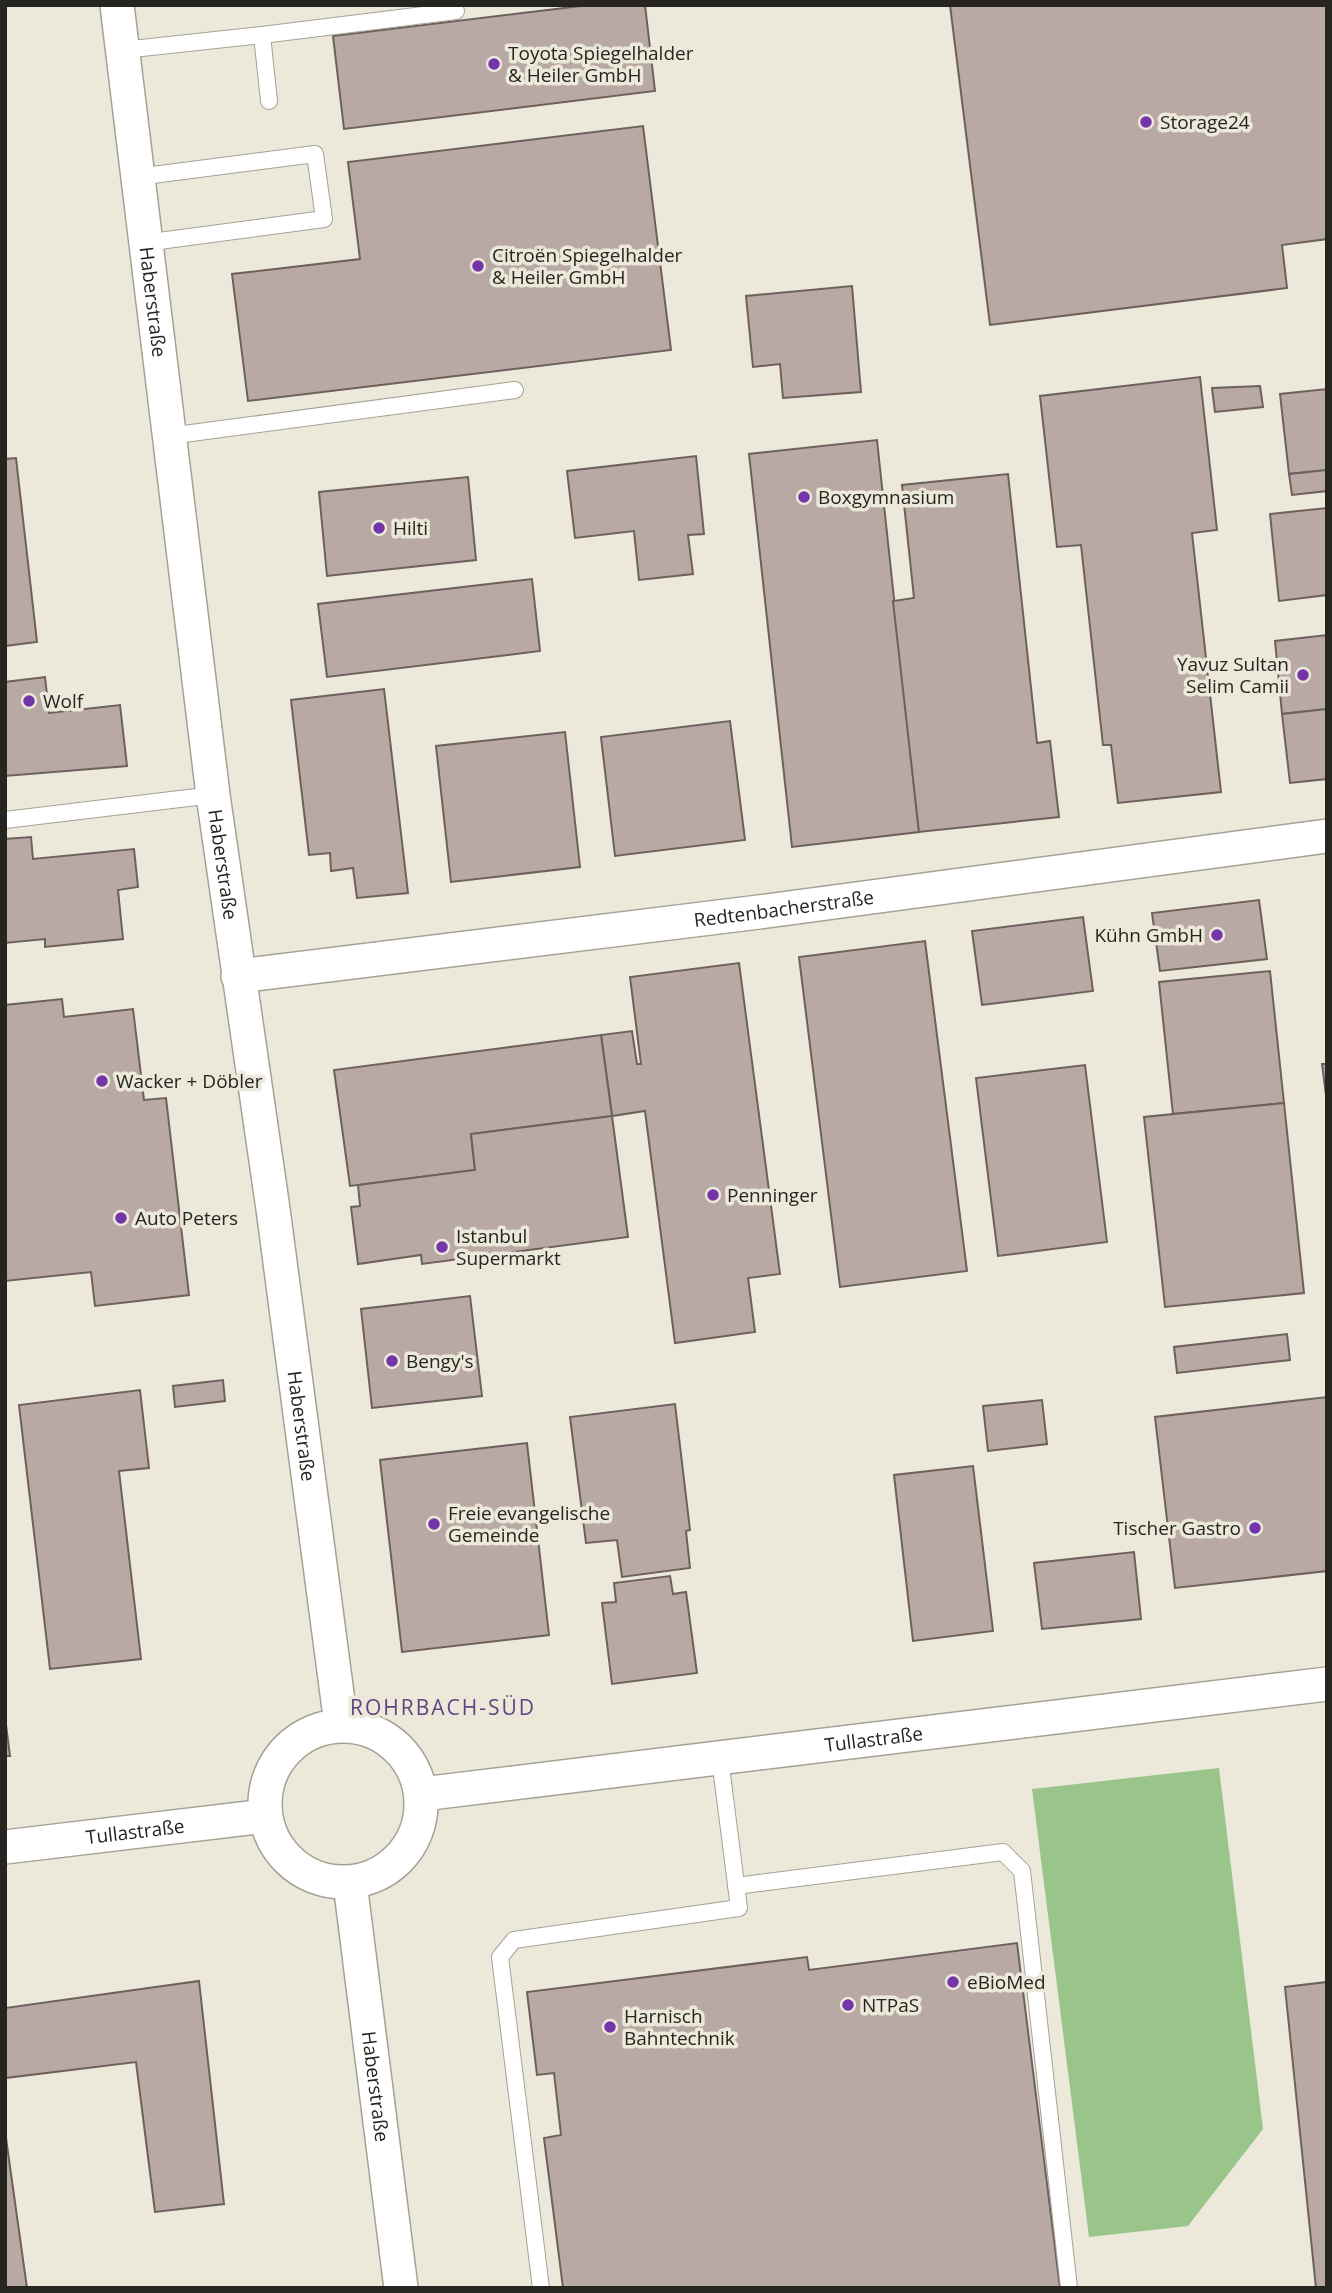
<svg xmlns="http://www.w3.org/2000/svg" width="1332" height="2293" font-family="'Open Sans',sans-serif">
	<rect width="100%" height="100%" fill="#ece8da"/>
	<!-- green -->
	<path fill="#99c58b" d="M1219 1768 1263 2129 1188 2226 1089 2237 1032 1789Z"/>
	<!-- building -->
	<g fill="#b8a9a4" stroke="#6e615d" stroke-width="2">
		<path d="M589 5H645L655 91 344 129 333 36Z"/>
		<path d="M950 5H1327V239L1282 245 1287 288 990 325Z"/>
		<path d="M643 126 671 350 248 401 232 274 360 259 348 162Z"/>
		<path d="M852 286 861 392 783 398 780 364 753 367 746 296Z"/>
		<path d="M1200 377 1217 530 1192 533 1221 792 1118 803 1111 745H1103L1081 545 1057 547 1040 396Z"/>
		<path d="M1260 386 1263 407 1215 412 1212 388Z"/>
		<path d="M1327 389V470L1289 474 1280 394Z"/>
		<path d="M877 440 919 832 792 847 749 454Z"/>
		<path d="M696 456 704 534 688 535 693 574 639 580 634 531 575 538 567 471Z"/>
		<path d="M16 458 37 642 5 646V459Z"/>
		<path d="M1327 470V491L1292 495 1289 474Z"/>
		<path d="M1008 474 1037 743 1050 741 1059 817 919 832 893 601 914 598 902 485Z"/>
		<path d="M468 477 476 560 327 576 319 492Z"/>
		<path d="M1327 508V595L1279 601 1270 514Z"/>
		<path d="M532 579 540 651 327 677 318 604Z"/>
		<path d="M1327 635V709L1282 714 1275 641Z"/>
		<path d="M45 677 49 713 120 705 127 766 5 776V682Z"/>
		<path d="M384 689 408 893 357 898 353 868 331 871 330 853 309 855 291 700Z"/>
		<path d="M1327 709V779L1290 783 1282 714Z"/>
		<path d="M730 721 745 840 615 856 601 737Z"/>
		<path d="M565 732 580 867 451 882 436 746Z"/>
		<path d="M31 837 33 859 134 849 138 887 118 890 123 939 45 947V939L5 943V839Z"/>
		<path d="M1259 900 1267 959 1160 971 1152 913Z"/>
		<path d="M1083 917 1093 991 982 1005 972 931Z"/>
		<path d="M925 941 967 1271 840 1287 799 957Z"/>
		<path d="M739 963 780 1274 748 1278 755 1332 675 1343 645 1111 612 1116 601 1035 632 1031 637 1064H641L630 977Z"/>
		<path d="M1270 971 1284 1103 1173 1114 1159 982Z"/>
		<path d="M62 999 64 1017 133 1009 144 1100 166 1098 189 1295 95 1306 91 1272 5 1281V1005Z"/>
		<path d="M601 1035 612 1116 471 1134 475 1170 350 1186 334 1070Z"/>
		<path d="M1322 1064H1327V1103Z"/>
		<path d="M1085 1065 1107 1242 998 1256 976 1078Z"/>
		<path d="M1284 1103 1304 1293 1165 1307 1144 1117Z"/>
		<path d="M612 1116 628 1237 422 1264 421 1255 358 1264 351 1207 360 1206 358 1185 475 1170 471 1134Z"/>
		<path d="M470 1296 482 1396 372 1408 361 1309Z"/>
		<path d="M1287 1334 1290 1360 1177 1373 1174 1347Z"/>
		<path d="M223 1380 225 1401 175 1407 173 1386Z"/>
		<path d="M140 1390 149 1468 119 1471 141 1659 50 1669 19 1405Z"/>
		<path d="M1327 1397V1571L1175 1588 1155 1417Z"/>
		<path d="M1042 1400 1047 1444 988 1451 983 1406Z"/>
		<path d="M675 1404 690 1530 686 1531 690 1568 622 1577 617 1540 586 1543 570 1417Z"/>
		<path d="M527 1443 549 1635 402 1652 380 1460Z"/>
		<path d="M973 1466 993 1631 913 1641 894 1475Z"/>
		<path d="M1134 1552 1141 1619 1042 1629 1034 1563Z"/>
		<path d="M670 1576 673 1594 686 1592 697 1673 612 1684 602 1603 616 1602 614 1583Z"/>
		<path d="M5 1717 10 1756H5Z"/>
		<path d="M1017 1943 1060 2288H563L544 2138 561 2135 554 2073 537 2075 527 1992 807 1957 809 1970Z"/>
		<path d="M199 1981 224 2204 155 2212 136 2062 5 2078V2008Z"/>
		<path d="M1327 1982V2288H1316L1285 1987Z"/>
		<path d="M5 2131 27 2288H5Z"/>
	</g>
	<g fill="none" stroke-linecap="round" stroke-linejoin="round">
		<!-- service casing -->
		<g stroke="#a5a295" stroke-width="18">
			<g id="service">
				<path d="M262 35 456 11"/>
				<path d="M123 50 262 35 269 101"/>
				<path d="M137 177 315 154 324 219 144 243"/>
				<path d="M169 436 515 390"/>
				<path d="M5 820 213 795"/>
				<path d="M736 1886 1003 1852 1022 1871 1069 2288"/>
				<path d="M541 2288 500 1957 514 1940 739 1908 720 1759"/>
			</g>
		</g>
		<!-- minor casing -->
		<g stroke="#a5a295" stroke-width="36">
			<g id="minor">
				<path id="s1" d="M117 5 213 795 273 1209 341 1724"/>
				<path id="s2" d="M238 976 759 912 1327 836"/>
				<circle cx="343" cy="1804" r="78"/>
				<path id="s3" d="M422 1794 1327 1684"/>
				<path id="s4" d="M5 1847 265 1816"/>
				<path id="s5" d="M350 1883 401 2288"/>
			</g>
		</g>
		<!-- service -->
		<use href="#service" stroke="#fff" stroke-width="16"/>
		<!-- minor -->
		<use href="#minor" stroke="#fff" stroke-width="33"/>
	</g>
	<!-- markers -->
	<g fill="#7535aa" stroke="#ece8da" stroke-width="2.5">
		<circle cx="494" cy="64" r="7"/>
		<circle cx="1146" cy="122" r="7"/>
		<circle cx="478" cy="266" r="7"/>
		<circle cx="804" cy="497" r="7"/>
		<circle cx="379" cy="528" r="7"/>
		<circle cx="1303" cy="675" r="7"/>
		<circle cx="29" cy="701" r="7"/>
		<circle cx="1217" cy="935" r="7"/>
		<circle cx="102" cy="1081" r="7"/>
		<circle cx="713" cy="1195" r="7"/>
		<circle cx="121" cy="1218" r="7"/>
		<circle cx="442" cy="1247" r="7"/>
		<circle cx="392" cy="1361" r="7"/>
		<circle cx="434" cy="1524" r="7"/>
		<circle cx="1255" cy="1528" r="7"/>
		<circle cx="953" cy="1982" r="7"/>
		<circle cx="848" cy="2005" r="7"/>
		<circle cx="610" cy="2027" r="7"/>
	</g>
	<g text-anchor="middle" stroke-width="7" stroke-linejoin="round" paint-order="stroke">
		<!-- poi labels -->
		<g font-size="19" fill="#262520" stroke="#ece8da" text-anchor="start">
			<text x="508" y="60">Toyota Spiegelhalder<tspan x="508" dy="22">&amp; Heiler GmbH</tspan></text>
			<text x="1160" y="129">Storage24</text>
			<text x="492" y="262">Citroën Spiegelhalder<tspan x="492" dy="22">&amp; Heiler GmbH</tspan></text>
			<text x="818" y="504">Boxgymnasium</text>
			<text x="393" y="535">Hilti</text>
			<text x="1289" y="671" text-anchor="end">Yavuz Sultan<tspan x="1289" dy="22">Selim Camii</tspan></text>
			<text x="43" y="708">Wolf</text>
			<text x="1203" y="942" text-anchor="end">Kühn GmbH</text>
			<text x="116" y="1088">Wacker + Döbler</text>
			<text x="727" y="1202">Penninger</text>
			<text x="135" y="1225">Auto Peters</text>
			<text x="456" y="1243">Istanbul<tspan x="456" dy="22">Supermarkt</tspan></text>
			<text x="406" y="1368">Bengy's</text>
			<text x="448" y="1520">Freie evangelische<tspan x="448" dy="22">Gemeinde</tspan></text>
			<text x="1241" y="1535" text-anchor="end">Tischer Gastro</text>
			<text x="967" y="1989">eBioMed</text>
			<text x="862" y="2012">NTPaS</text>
			<text x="624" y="2023">Harnisch<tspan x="624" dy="22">Bahntechnik</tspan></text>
		</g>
		<!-- street labels -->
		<g font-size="19" fill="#262520" stroke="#ece8da">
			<text dy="7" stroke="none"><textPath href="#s1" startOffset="299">Haberstraße</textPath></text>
			<text dy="7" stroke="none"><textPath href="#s1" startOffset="866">Haberstraße</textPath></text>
			<text dy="7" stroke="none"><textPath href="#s2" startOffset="550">Redtenbacherstraße</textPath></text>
			<text dy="7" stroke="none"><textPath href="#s1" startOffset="1433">Haberstraße</textPath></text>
			<text dy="7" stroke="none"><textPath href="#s3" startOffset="455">Tullastraße</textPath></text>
			<text dy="7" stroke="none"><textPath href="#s4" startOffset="131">Tullastraße</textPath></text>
			<text dy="7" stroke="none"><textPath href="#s5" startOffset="205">Haberstraße</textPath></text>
		</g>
		<!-- neighbourhood labels -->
		<g font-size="21" letter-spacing="2" fill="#624480" stroke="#ece8da">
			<text x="443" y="1715">ROHRBACH-SÜD</text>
		</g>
	</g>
	<!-- border -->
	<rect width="1332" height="2293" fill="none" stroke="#262520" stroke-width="14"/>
</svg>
